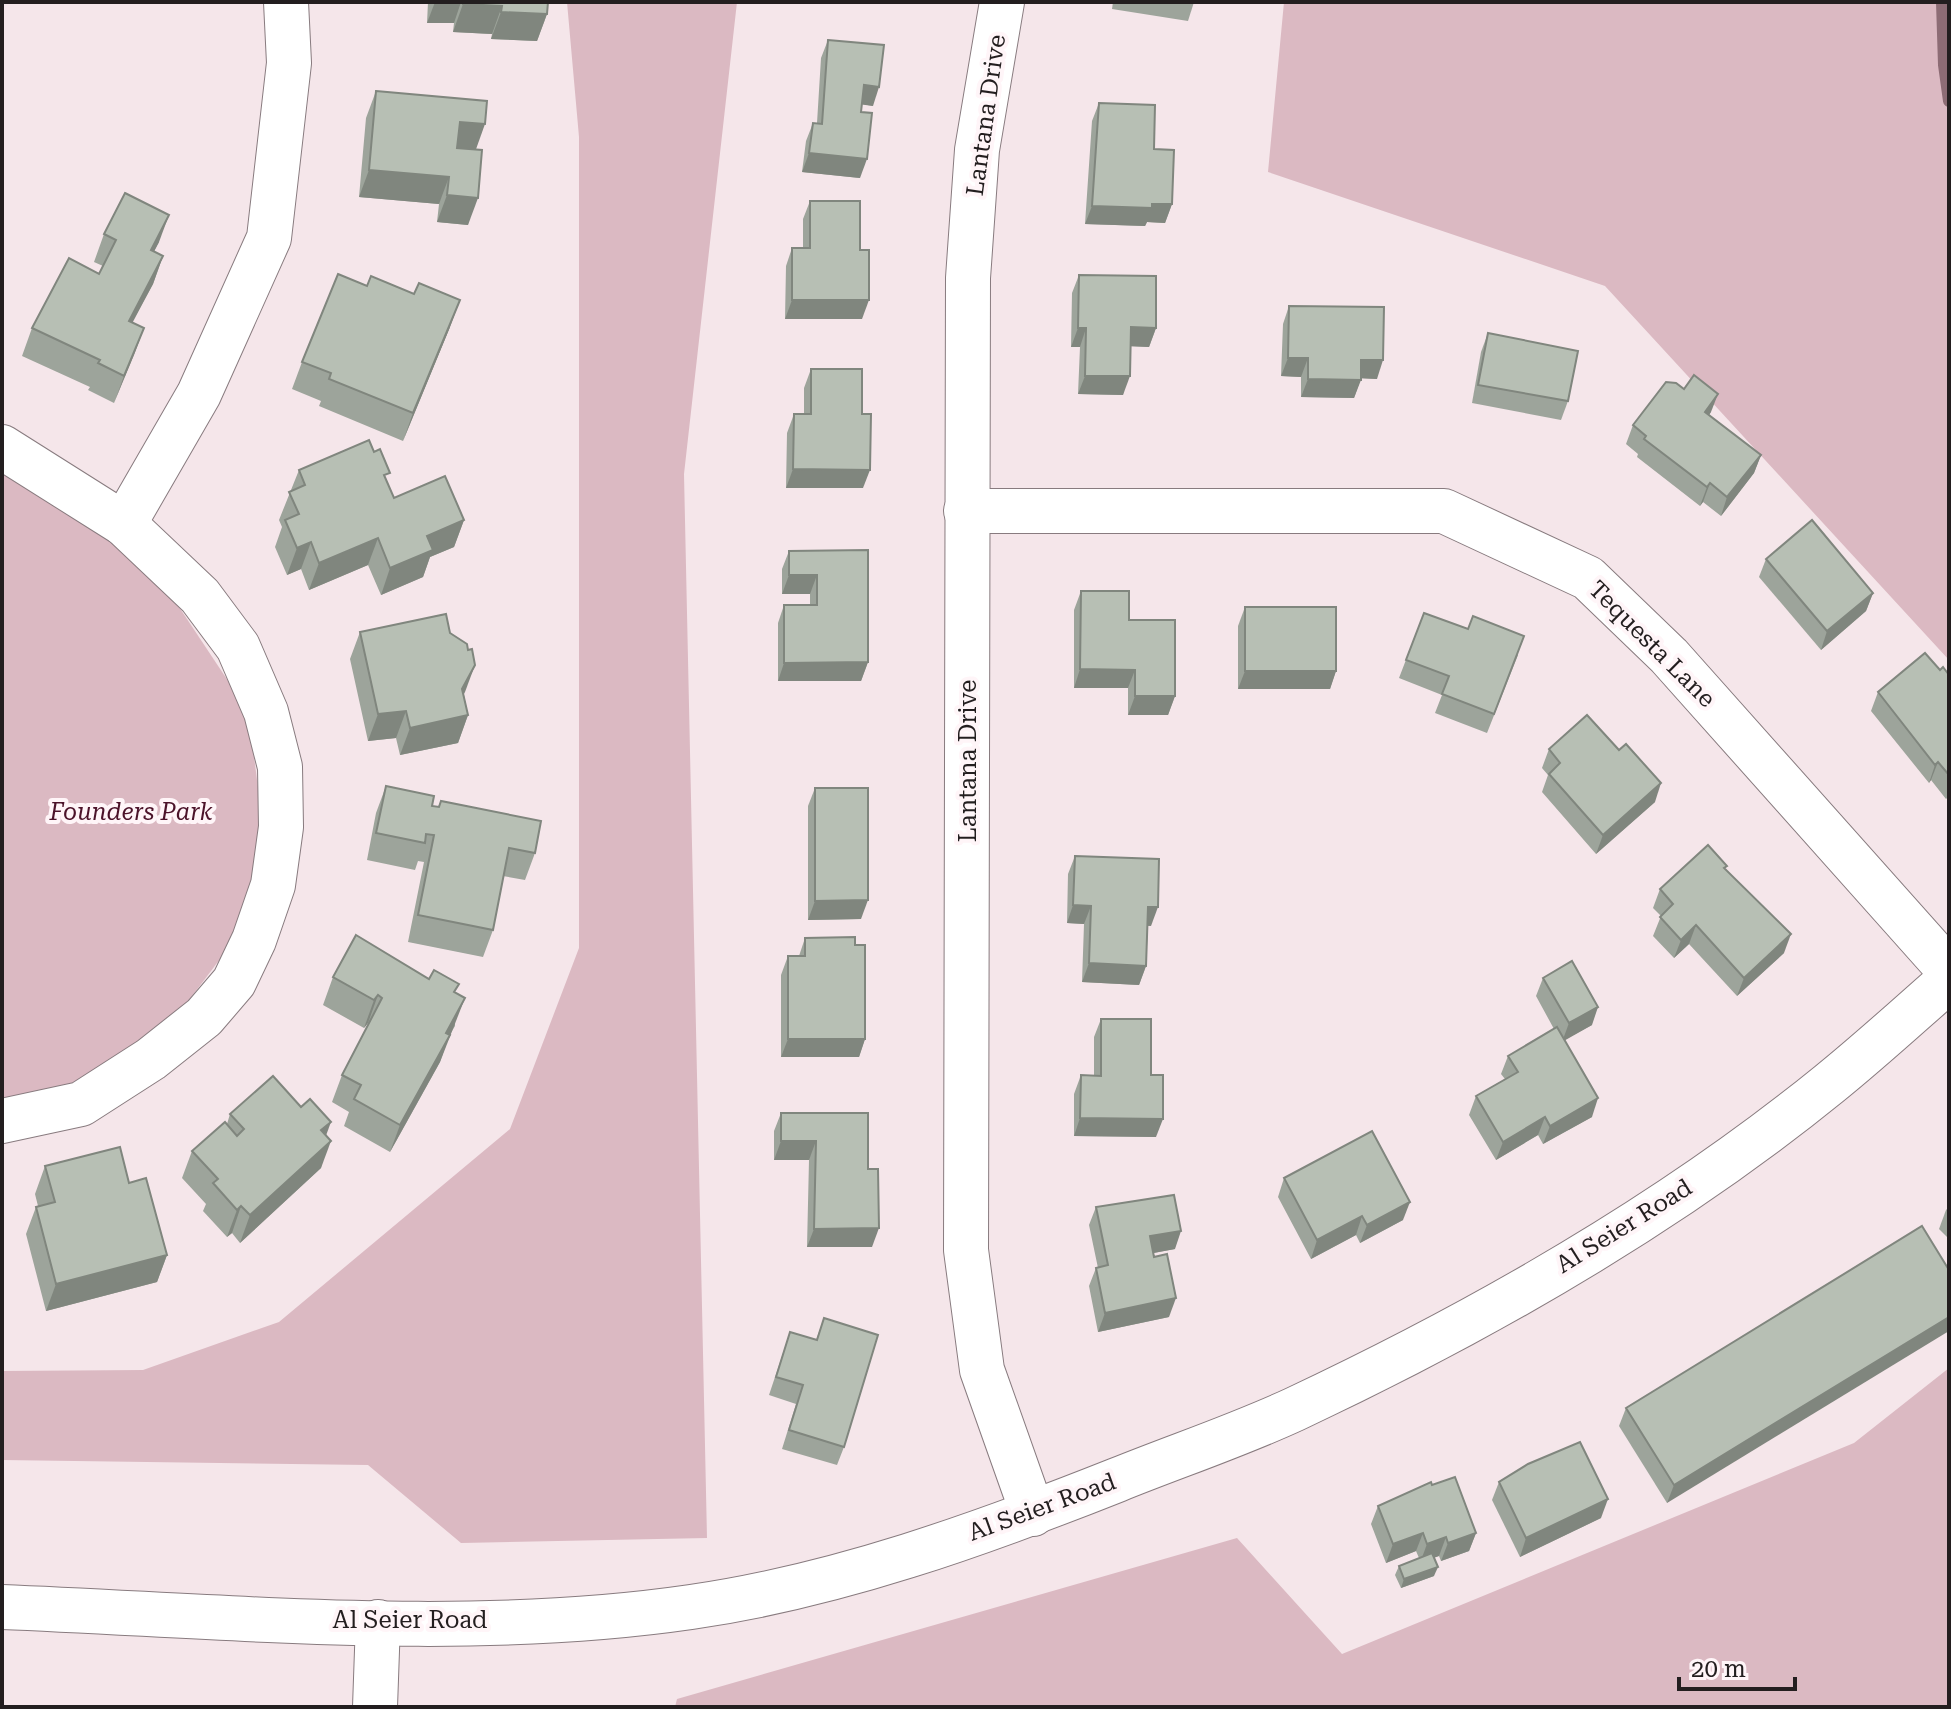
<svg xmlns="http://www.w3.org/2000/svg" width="1951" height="1709" font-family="'Roboto Serif',serif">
	<rect width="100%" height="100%" fill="#f5e6ea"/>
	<!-- green -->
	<g fill="#dbb9c2">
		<path d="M567 2H737L684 474 707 1538 461 1543 368 1465 2 1460V1371L143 1370 279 1322 510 1129 579 948V137Z"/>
		<path d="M1284 2H1949V660L1605 286 1268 172Z"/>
		<path d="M2 462 124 524 248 711 262 818 242 930 155 1045 57 1097 2 1108Z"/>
		<path d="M1949 1368V1707H675L677 1699 1237 1538 1342 1654 1854 1443Z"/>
	</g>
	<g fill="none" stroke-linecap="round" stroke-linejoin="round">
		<!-- stream -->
		<path stroke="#8d6c75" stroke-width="12" d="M1942 2 1944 65 1949 101"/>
		<!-- minor casing -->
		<g stroke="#887b7f" stroke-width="46">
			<g id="minor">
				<path d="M1002 2 977 150 968 278 966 1250 982 1370 1033 1514"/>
				<path d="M2 447 124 524 200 596 238 647 266 712 280 767 281 827 273 885 254 940 234 982 204 1017 151 1059 81 1104 2 1121"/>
				<path d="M966 511H1444L1588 578 1669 656 1949 970"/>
				<path d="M124 524 199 394 269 238 289 63 286 2"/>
				<path d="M375 1707 378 1622"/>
			</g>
		</g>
		<!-- tertiary casing -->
		<g stroke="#887b7f" stroke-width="46">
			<path id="tertiary" d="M2 1607C230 1616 464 1640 691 1607 837 1586 981 1534 1117 1480 1176 1456 1237 1436 1295 1409 1482 1321 1668 1215 1829 1084 1870 1051 1909 1015 1949 980"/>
		</g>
		<!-- minor -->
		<use href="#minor" stroke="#fff" stroke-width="44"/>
		<!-- tertiary -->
		<use href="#tertiary" stroke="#fff" stroke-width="44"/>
	</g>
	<!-- wall -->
	<g fill="#9da49b">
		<path d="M428 2H548L547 14 537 41 491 39 492 34 453 32 454 23H427Z"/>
		<path d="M1113 2H1194L1188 21 1112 9Z"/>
		<path d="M828 40 873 106 862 104 860 178 802 172 806 141 813 123H817L821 58Z"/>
		<path d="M376 91 476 150 468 225 437 222 439 204 359 197 366 118Z"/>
		<path d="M1099 103 1154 149 1172 204 1165 223 1147 222 1145 226 1085 224 1092 121Z"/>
		<path d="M810 201 862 319H785L786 266 792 248H803V219Z"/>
		<path d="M104 234 159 242 154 251 163 256 153 284 132 322 144 328 114 403 88 390 90 387 22 356 32 328 99 274 103 266 94 262Z"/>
		<path d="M1079 275 1156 328 1149 347 1130 346 1123 395 1078 394 1080 347H1071L1072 293Z"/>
		<path d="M1289 306 1377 379 1361 378 1354 398 1301 397V377L1281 376 1283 324Z"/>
		<path d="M450 327 403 441 319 406 321 401 292 389 302 362Z"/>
		<path d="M1488 333 1568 401 1561 420 1472 403 1481 352Z"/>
		<path d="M811 369 862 414 863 488H786L787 433 794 414H804V388Z"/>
		<path d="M1711 412 1709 415 1761 455 1754 473 1721 516 1703 502 1700 506 1637 457 1638 454 1626 444 1633 425Z"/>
		<path d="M299 470 387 482 394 498 464 520 454 547 430 557 423 577 381 595 368 565 309 590 301 569 287 575 275 547 282 527 279 520Z"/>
		<path d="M868 550V662L861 681H778V623L784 605H810V594H782V569L789 551Z"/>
		<path d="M1766 559 1873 593 1866 611 1821 650 1759 577Z"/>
		<path d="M1081 591 1129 620 1175 696 1168 715H1128V688H1074V610Z"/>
		<path d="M1245 607 1336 671 1330 689H1238V626Z"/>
		<path d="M1424 613 1518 655 1487 733 1435 713 1442 695 1399 678Z"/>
		<path d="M360 632 464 695 468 715 458 743 400 755 396 738 368 741 350 659Z"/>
		<path d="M1940 670 1949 675V796L1946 799 1931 780 1929 783 1871 711 1878 692Z"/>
		<path d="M1549 749 1619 750 1655 802 1596 854 1542 792 1548 775 1542 768Z"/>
		<path d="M386 786 432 806 438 807 441 801 535 853 525 880 503 876 493 930 483 957 408 942 424 862 418 861 415 870 367 860 376 813Z"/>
		<path d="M815 788 861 919 808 920V806Z"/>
		<path d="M1075 856 1151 926H1148L1146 966 1139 985 1082 982 1084 924 1067 923 1068 874Z"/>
		<path d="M1726 870 1784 953 1737 996 1689 944 1674 958 1653 936 1661 916 1653 908 1660 889Z"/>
		<path d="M805 938 855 945 865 1039 859 1057H781V975L788 956H799Z"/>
		<path d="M333 977 429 979 455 993V1026L449 1036 440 1062 390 1152 344 1126 349 1112 332 1102 342 1075 369 1023H368L364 1028 323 1005Z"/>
		<path d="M1543 978 1592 1025 1564 1040 1592 1117 1543 1144 1538 1135 1496 1160 1469 1115 1476 1096 1505 1079 1501 1074 1508 1056 1554 1029 1536 996Z"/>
		<path d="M1101 1019 1151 1075 1156 1137 1074 1136V1094L1081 1075 1094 1076V1037Z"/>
		<path d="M781 1113 868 1169 872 1247H807L809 1160H774V1131Z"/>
		<path d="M230 1114 326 1135 321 1168 240 1243 232 1233 227 1237 203 1211 206 1204 182 1178 192 1151 227 1124Z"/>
		<path d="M45 1166 129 1183 167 1255 157 1282 46 1311 26 1234 36 1207 38 1206 35 1194Z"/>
		<path d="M1284 1178 1403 1220 1360 1243 1356 1235 1311 1259 1278 1197Z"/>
		<path d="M1096 1207 1175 1249 1153 1253 1169 1317 1098 1332 1089 1286 1096 1268H1098L1089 1225Z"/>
		<path d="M1949 1207V1239L1939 1229 1946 1210Z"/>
		<path d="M1949 1270 1667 1503 1619 1426 1626 1408Z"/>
		<path d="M824 1318 844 1447 837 1465 782 1449 796 1404 769 1395 790 1332 816 1340Z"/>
		<path d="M1499 1482 1601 1518 1520 1557 1492 1500Z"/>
		<path d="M1432 1485 1476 1533 1469 1551 1441 1561 1439 1556 1434 1557V1576L1401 1588 1395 1575 1399 1566 1419 1558 1416 1551 1386 1563 1371 1524 1378 1506Z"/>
	</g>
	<!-- shaded-wall -->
	<g fill="#80867e">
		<path d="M435 2H461L454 23H427Z"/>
		<path d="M463 4 502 6 492 34 453 32Z"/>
		<path d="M501 12 547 14 537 41 491 39Z"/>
		<path d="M864 85 879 87 873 106 858 104Z"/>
		<path d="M460 122 485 124 475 152 450 150Z"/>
		<path d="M809 153 867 159 860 178 802 172Z"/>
		<path d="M369 170 449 177 439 204 359 197Z"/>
		<path d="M447 195 478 198 468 225 437 222Z"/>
		<path d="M1152 204H1172L1165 223 1147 222 1145 226 1085 224 1092 206Z"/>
		<path d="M169 215 159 242 141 277 151 250Z"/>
		<path d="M163 256 153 284 119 348 129 321Z"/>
		<path d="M460 300 450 327 403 441 413 413Z"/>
		<path d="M792 300H869L862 319H785Z"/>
		<path d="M1131 327 1156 328 1149 347 1124 346Z"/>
		<path d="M144 328 134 355 114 403 124 376Z"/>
		<path d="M1078 328H1086L1080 347H1071Z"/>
		<path d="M1288 358H1308L1301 377 1281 376Z"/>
		<path d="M1361 360H1383L1377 379 1354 378Z"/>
		<path d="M1085 376H1130L1123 395 1078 394Z"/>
		<path d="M1308 379 1361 380 1354 398 1301 397Z"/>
		<path d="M1718 394 1711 412 1698 430 1705 412Z"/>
		<path d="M1761 455 1754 473 1721 516 1727 497Z"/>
		<path d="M793 469 870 470 863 488H786Z"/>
		<path d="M1710 483 1703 502 1700 506 1707 487Z"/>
		<path d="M464 520 454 547 430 557 423 577 381 595 390 568 427 536Z"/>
		<path d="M378 538 368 565 309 590 319 563Z"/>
		<path d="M311 542 301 569 287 575 297 548Z"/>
		<path d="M789 575H817L810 594H782Z"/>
		<path d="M1873 593 1866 611 1821 650 1827 631Z"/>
		<path d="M868 662 861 681H778L784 663Z"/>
		<path d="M475 665 465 692 452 717 462 689Z"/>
		<path d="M1080 669 1135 670 1128 688H1074Z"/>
		<path d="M1245 671H1336L1330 689H1238Z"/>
		<path d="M1135 696H1175L1168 715H1128Z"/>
		<path d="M406 711 396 738 368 741 378 714Z"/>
		<path d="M468 715 458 743 400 755 410 728Z"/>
		<path d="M1938 762 1931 780 1929 783 1935 765Z"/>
		<path d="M1661 783 1655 802 1596 854 1603 835Z"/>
		<path d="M868 900 861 919 808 920 815 901Z"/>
		<path d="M1073 905 1091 906 1084 924 1067 923Z"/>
		<path d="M1148 907H1158L1151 926 1142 925Z"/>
		<path d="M1696 925 1689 944 1674 958 1681 940Z"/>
		<path d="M1791 934 1784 953 1737 996 1744 978Z"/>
		<path d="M1089 963 1146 966 1139 985 1082 982Z"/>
		<path d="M378 995 368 1023 364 1028 374 1000Z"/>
		<path d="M465 998 440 1062 390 1152 400 1125 446 1033Z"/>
		<path d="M1598 1007 1592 1025 1562 1042 1569 1023Z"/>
		<path d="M788 1039H865L859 1057H781Z"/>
		<path d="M1598 1098 1592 1117 1543 1144 1550 1126Z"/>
		<path d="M1545 1117 1538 1135 1496 1160 1503 1142Z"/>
		<path d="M1080 1118 1163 1119 1156 1137 1074 1136Z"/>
		<path d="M331 1122 321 1149V1130Z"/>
		<path d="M331 1141 321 1168 240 1243 250 1215Z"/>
		<path d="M781 1141H816L809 1160H774Z"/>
		<path d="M1410 1202 1403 1220 1360 1243 1367 1225Z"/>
		<path d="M241 1206 232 1233 227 1237 237 1210Z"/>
		<path d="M1362 1216 1356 1235 1311 1259 1317 1240Z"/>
		<path d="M879 1228 872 1247H807L814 1229Z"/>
		<path d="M1181 1231 1175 1249 1143 1255 1150 1236Z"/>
		<path d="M167 1255 157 1282 46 1311 56 1284Z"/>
		<path d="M1176 1298 1169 1317 1098 1332 1105 1313Z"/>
		<path d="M1949 1317V1331L1667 1503 1674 1485Z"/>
		<path d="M1608 1499 1601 1518 1520 1557 1526 1538Z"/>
		<path d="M1423 1533 1416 1551 1386 1563 1393 1544Z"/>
		<path d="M1476 1533 1469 1551 1441 1561 1448 1543Z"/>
		<path d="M1446 1537 1439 1556 1420 1563 1427 1544Z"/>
		<path d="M1438 1567 1434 1576 1401 1588 1404 1579Z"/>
	</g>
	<!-- building -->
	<g fill="#b7bfb4" stroke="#80867e" stroke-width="2">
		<path d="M463 2H548L547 14 501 12 502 6 463 4Z"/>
		<path d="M828 40 884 45 879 87 864 85 861 112 872 113 867 159 809 153 813 123 822 124Z"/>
		<path d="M376 91 487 101 485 124 460 122 457 148 482 150 478 198 447 195 449 177 369 170Z"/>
		<path d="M1099 103 1155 105 1154 149 1174 150 1172 204H1152V208L1092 206Z"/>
		<path d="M125 193 169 215 151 250 163 256 129 321 144 328 124 376 98 363 100 360 32 328 69 258 99 274 116 240 104 234Z"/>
		<path d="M810 201H860V250H869V300H792V248H810Z"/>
		<path d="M338 274 367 286 371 276 414 294 419 283 460 300 413 413 329 379 331 373 302 362Z"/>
		<path d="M1079 275 1156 276V328L1131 327 1130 376H1085L1086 328H1078Z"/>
		<path d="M1289 306 1384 307 1383 360H1361V380L1308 379V358H1288Z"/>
		<path d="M1488 333 1578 351 1568 401 1478 385Z"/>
		<path d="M811 369H862V414H871L870 470 793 469 794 414H811Z"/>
		<path d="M1694 375 1718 394 1705 412 1761 455 1727 497 1710 483 1707 487 1644 439 1646 436 1633 425 1666 382 1676 383 1684 389Z"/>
		<path d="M369 440 374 452 380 449 390 473 384 475 394 498 445 476 464 520 427 536 433 550 390 568 378 538 319 563 311 542 297 548 285 520 299 514 289 492 305 485 299 470Z"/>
		<path d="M1812 520 1873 593 1827 631 1766 559Z"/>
		<path d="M868 550V662L784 663V605H817V575H789V551Z"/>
		<path d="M1081 591H1129V620H1175V696H1135V670L1080 669Z"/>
		<rect x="1245" y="607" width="91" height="64"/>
		<path d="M1424 613 1468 629 1473 616 1524 636 1494 714 1442 694 1449 676 1406 660Z"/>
		<path d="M446 614 450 633 467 644 468 650 472 649 475 665 462 689 468 715 410 728 406 711 378 714 360 632Z"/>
		<path d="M1925 653 1940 670 1943 667 1949 675V775L1938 762 1935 765 1878 692Z"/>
		<path d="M1587 715 1619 750 1626 744 1661 783 1603 835 1549 774 1560 763 1549 749Z"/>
		<path d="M386 786 434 796 432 806 439 807 441 801 541 821 535 853 509 848 493 930 418 915 434 835 426 834 425 843 376 833Z"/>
		<path d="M815 788H868V900L815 901Z"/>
		<path d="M1708 845 1727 866 1724 868 1791 934 1744 978 1696 925 1681 940 1660 917 1673 904 1660 889Z"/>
		<path d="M1075 856 1159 859 1158 907H1148L1146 966 1089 963 1091 906 1073 905Z"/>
		<path d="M356 935 429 979 434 970 459 984 454 992 465 998 446 1033 450 1035 400 1125 354 1099 361 1085 342 1075 382 998 378 995 374 1000 333 977Z"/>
		<path d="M855 937V945H865V1039H788V956H805V938Z"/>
		<path d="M1572 961 1598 1007 1569 1023 1543 978Z"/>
		<path d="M1101 1019H1151V1075H1163V1119L1080 1118 1081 1075 1101 1076Z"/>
		<path d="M1557 1027 1598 1098 1550 1126 1545 1117 1503 1142 1476 1096 1518 1072 1508 1056Z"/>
		<path d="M273 1076 301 1107 310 1099 331 1122 321 1130 331 1141 250 1215 241 1206 237 1210 213 1183 218 1179 192 1151 225 1122 237 1136 244 1129 230 1114Z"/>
		<path d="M781 1113H868V1169H878L879 1228 814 1229 816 1141H781Z"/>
		<path d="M1372 1131 1410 1202 1367 1225 1362 1216 1317 1240 1284 1178Z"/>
		<path d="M120 1147 129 1183 146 1178 167 1255 56 1284 36 1207 55 1202 45 1166Z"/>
		<path d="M1174 1195 1181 1231 1150 1236 1154 1257 1167 1254 1176 1298 1105 1313 1096 1268 1108 1265 1096 1207Z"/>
		<path d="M1922 1226 1949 1270V1317L1674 1485 1626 1408Z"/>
		<path d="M824 1318 878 1335 844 1447 789 1430 803 1385 776 1377 790 1332 817 1340Z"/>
		<path d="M1580 1442 1608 1499 1526 1538 1499 1482 1528 1464Z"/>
		<path d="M1455 1477 1476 1533 1448 1543 1446 1537 1427 1544 1423 1533 1393 1544 1378 1506 1431 1482 1432 1485Z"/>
		<path d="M1432 1553 1438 1567 1404 1579 1399 1566Z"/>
	</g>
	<g text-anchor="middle" stroke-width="8" stroke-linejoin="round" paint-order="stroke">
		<!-- street labels -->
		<g font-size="24" fill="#231e1f" stroke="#fff5f8">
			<text transform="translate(986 115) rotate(-82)" y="8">Lantana Drive</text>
			<text transform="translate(1652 644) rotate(45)" y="8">Tequesta Lane</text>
			<text transform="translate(968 761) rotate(-90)" y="8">Lantana Drive</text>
			<text transform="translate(1624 1226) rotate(-32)" y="8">Al Seier Road</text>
			<text transform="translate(1042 1507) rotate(-20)" y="8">Al Seier Road</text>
			<text x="410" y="1628">Al Seier Road</text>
		</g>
		<!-- park labels -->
		<g font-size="24" font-style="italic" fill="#4c132a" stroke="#fff5f8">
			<text x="131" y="820">Founders Park</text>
		</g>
	</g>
	<!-- border -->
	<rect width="1951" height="1709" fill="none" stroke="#231e1f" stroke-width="8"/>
	<!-- scale -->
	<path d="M1679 1677v12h116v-12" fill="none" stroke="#231e1f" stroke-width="4"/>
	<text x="1691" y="1677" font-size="24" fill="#231e1f" stroke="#fff5f8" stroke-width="6" paint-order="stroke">20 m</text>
</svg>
